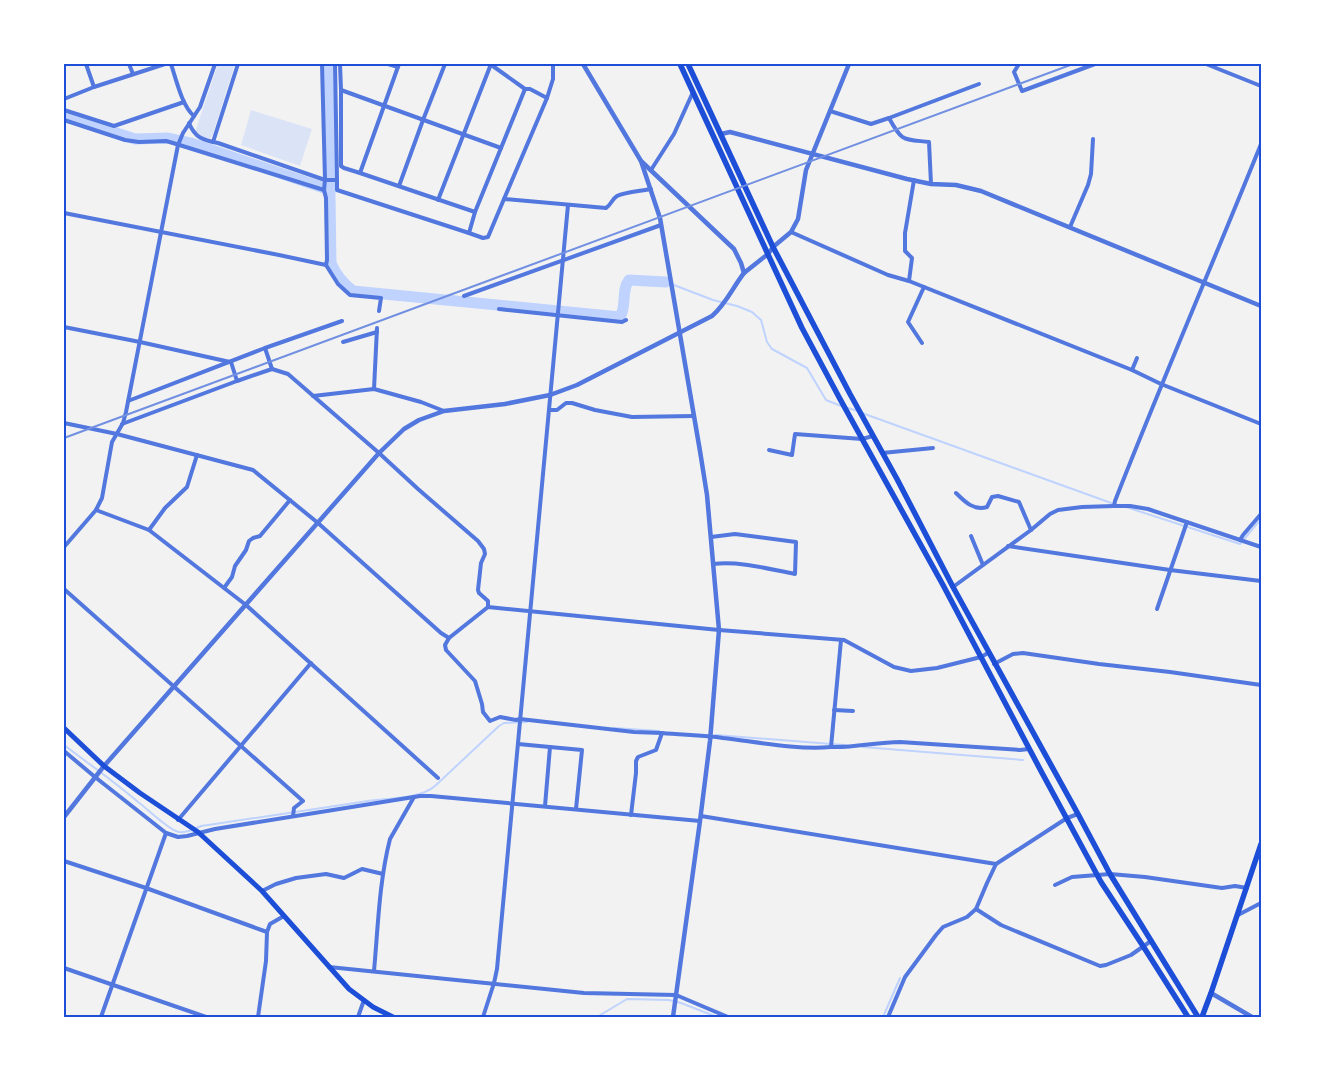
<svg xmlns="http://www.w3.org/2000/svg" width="1325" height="1081" font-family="'Exo 2',sans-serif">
	<rect width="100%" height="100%" fill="#f2f2f2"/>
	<!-- green -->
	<g fill="#dbe4f7">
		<path d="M218 64H235L213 134 210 139 203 137 195 132Z"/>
		<path d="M251 110 312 129 300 166 241 145Z"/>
	</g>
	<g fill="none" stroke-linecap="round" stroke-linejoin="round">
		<!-- stream -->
		<g stroke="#bfd3fe" stroke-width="2">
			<path d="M666 282 713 300 737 306 752 312 761 320 767 342 772 349 807 368 826 400 841 406"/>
			<path d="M848 408 858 411"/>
			<path d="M862 413 1114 504"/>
			<path d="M1126 507 1240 544 1261 519"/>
			<path d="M614 728 659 731"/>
			<path d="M716 735 844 745"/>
			<path d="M64 745C89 764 115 782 138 802 148 809 168 830 179 832 186 833 195 829 201 826 257 818 313 809 368 801 388 798 420 799 435 786L499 726 504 723 527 722"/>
			<path d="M863 747 1023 760"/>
			<path d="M597 1017 627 999 669 1000 681 1003 717 1017"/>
			<path d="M883 1017 900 978"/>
		</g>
		<!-- river -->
		<g stroke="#bfd3fe" stroke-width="11">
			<path d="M328 64 331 263C336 275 343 283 353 291L620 317C627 306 621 290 629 280L666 282"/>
			<path d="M64 116 135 139 168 138 191 143 330 190"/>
		</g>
		<!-- minor -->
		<g stroke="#5277de" stroke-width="4">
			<path d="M86 64 94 87 165 64"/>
			<path d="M129 64 133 74"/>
			<path d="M171 64C176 79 182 106 194 116"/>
			<path d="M322 64 325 180H337L335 64"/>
			<path d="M340 64 341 90"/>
			<path d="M388 64 398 67"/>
			<path d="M490 64 525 89H530L547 98 553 79V64"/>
			<path d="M1019 64 1014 72 1022 91 1095 64"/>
			<path d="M1206 64 1261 86"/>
			<path d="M525 89 475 212 469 233 483 238 488 237 504 199 606 208C611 205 612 199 617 196 625 192 642 191 651 189"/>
			<path d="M64 99 94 87"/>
			<path d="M64 110 114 126 184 102"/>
			<path d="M830 111 871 124 889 118C902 142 903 139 929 142L931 184"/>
			<path d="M889 118 979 84"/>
			<path d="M64 120 125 140 139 142 166 141 173 143 324 190 325 180 218 143C203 140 195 138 189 123"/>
			<path d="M213 142 238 64"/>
			<path d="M651 170 674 134 693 92"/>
			<path d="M360 173 399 64"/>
			<path d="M337 180V190L469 233"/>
			<path d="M399 186 423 120 445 64"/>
			<path d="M324 190 326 198 327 260 326 265 338 284 350 295 381 298 379 311"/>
			<path d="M504 199 547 98"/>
			<path d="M438 200 491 64"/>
			<path d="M475 212 360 173 344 168 341 166V90L501 148"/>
			<path d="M64 213 279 255 326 265"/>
			<path d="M1070 227 1088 185 1091 174 1093 139"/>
			<path d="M791 232 888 275 909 281 1132 370 1161 384 1261 424"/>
			<path d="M909 281 912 258 905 251V233L914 180"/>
			<path d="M464 296 661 225"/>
			<path d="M499 309 622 322 626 320"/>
			<path d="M64 327 140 342 230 362"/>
			<path d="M343 342 377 332"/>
			<path d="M922 343 908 322 924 287"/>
			<path d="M265 348 272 369"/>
			<path d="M231 362 237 381 272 369 288 374 379 453 418 489 478 541 484 549 485 554 481 563 478 590 479 593 488 601V607"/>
			<path d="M1132 370 1137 358"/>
			<path d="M374 389 377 328"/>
			<path d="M313 396 374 389 421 402 444 411"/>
			<path d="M128 401 265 348 342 321"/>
			<path d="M549 410H557L566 403H572L595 410 632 417 694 416"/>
			<path d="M64 423 117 434 253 470 318 523 441 633 449 638 488 607 719 630 844 640 894 667 911 671 937 668 981 657 988 653"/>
			<path d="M122 424 237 381"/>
			<path d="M769 450 792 455 795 434 862 439 873 436"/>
			<path d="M882 453 933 448"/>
			<path d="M956 493C965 502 974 511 987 507L992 497 998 496 1019 502 1031 530"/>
			<path d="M1114 506 1115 501C1162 381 1213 263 1261 144"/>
			<path d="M96 510 149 530 246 605 438 778"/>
			<path d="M149 530 165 508 187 487 197 455"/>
			<path d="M971 536 983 565"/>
			<path d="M711 537 735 534 796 542 795 574C768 569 741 561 713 564"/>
			<path d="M1240 540 1243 535 1261 514"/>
			<path d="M1008 546 1170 570 1261 581"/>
			<path d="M64 547 96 510 102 498 112 442 123 423 126 412 178 145 183 133 200 107 215 64"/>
			<path d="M953 587 1031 530 1050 514 1058 510 1082 507 1114 506H1130L1148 509 1261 547"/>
			<path d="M224 588 232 577 235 566 246 550 249 541 253 538 260 536 290 500"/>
			<path d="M64 589 303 801 294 808 293 816"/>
			<path d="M1157 609 1187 522"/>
			<path d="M449 638 445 645 446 650 475 681 482 704 483 712 490 721 500 717 516 720 520 719 634 732 662 733"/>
			<path d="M841 640 831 747C854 748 877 742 900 742L1020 750 1029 749"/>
			<path d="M994 664 1013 654 1023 653 1099 664 1170 672 1261 685"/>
			<path d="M834 710 853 711"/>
			<path d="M518 744 582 750 576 809"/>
			<path d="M64 751 95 777 166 833"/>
			<path d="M545 806 550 747"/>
			<path d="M631 815 636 773V761L638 757 656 750 662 733C682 735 703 735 723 738 757 742 797 750 831 747"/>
			<path d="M701 816 996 864"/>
			<path d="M178 820 311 663"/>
			<path d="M64 861 146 888 267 932"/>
			<path d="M1055 885 1072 877 1110 874 1145 877 1222 888 1235 886 1247 888"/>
			<path d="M262 891 276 884 296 878 326 874 344 878 362 869 383 874"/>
			<path d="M976 909 1001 925 1100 966 1106 965 1131 955 1151 941"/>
			<path d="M1238 915 1261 903"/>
			<path d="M329 967 584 993 676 995 728 1017"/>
			<path d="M64 968 206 1017"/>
			<path d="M374 971C378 928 379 882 390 839L414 797"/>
			<path d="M101 1017 166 833 178 837 187 836 215 829 420 796H431L700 821"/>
			<path d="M258 1017 266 961 267 932 270 924 284 916"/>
			<path d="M358 1017 364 1000"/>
			<path d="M483 1017 494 983 497 969 568 205"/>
			<path d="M888 1017 905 977 936 935 943 927 967 917 976 909 987 883 996 864 1067 818 1078 814"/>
		</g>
		<!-- tertiary -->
		<g stroke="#5277de" stroke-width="4.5">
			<path d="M583 64 641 161 734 249 741 263 744 273 768 254 773 247 791 232 798 219 806 170 849 64"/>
			<path d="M721 134 730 132 907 179 931 184 956 185 981 191 1261 306"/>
			<path d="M641 161 660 218 700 451 707 495 719 630 710 741 700 821 673 1017"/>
			<path d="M64 817 104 766 379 453 404 429 419 420 444 411 505 404 550 395 577 385 712 316C726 304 733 287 744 273"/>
			<path d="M1211 993 1252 1017"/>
		</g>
		<!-- secondary -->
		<path stroke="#1d4ed8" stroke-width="5" d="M64 728 104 766 140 793 198 832 262 891 349 989 373 1007 393 1017"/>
		<!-- primary -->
		<g stroke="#1d4ed8" stroke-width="5.5">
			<path d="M680 64 802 328 840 399 943 585 1041 771 1101 882 1143 946 1188 1017"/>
			<path d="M688 64 773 247 850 394 897 479 953 587 1078 814 1110 874 1198 1017"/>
			<path d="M1202 1017 1211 993 1261 844"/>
		</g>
		<!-- rail -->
		<path stroke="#7290e2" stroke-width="2" d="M64 438 1073 64"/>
	</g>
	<!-- border -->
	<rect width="1325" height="1081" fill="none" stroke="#ffffff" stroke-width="130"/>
	<rect x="65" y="65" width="1195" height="951" fill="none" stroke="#1d4ed8" stroke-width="2"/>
</svg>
